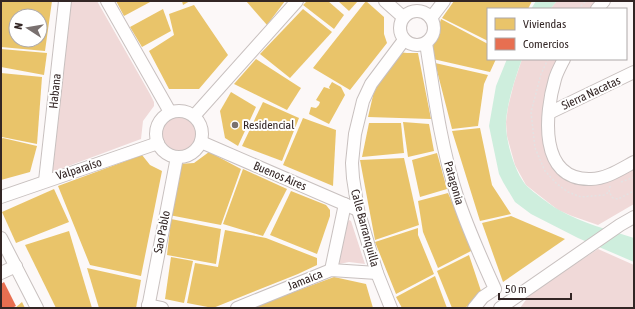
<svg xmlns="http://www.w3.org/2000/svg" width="635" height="309" font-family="'Asap Condensed',sans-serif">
	<rect width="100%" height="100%" fill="#fcf8f8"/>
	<!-- green -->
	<g fill="#f0d9d8">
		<path d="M69 1H97L150 94 154 102V106L143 121 141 139 47 174Z"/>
		<path d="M557 1H604L597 9H550Z"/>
		<path d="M522 59H564L550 103 555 160 582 178 634 162V204L598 225 572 216 558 210 526 185 515 165 507 136 506 122 508 107 514 83Z"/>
		<circle cx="179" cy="134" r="23"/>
		<path d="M349 220 351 221 365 264 349 262 339 264 346 224Z"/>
		<path d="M598 249 634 265V308H520L531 293Z"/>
	</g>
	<!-- water -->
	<g fill="#ceeedd">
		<path d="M536 1H557L550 9H531Z"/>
		<path d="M507 59H522C515 79 508 99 506 121 505 139 514 170 525 184 530 190 552 206 559 210 582 223 609 230 634 238V262L578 238 531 214 515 202 503 182 499 174 489 126 496 86Z"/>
	</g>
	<!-- homes -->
	<g fill="#e9c46a" fill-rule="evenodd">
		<path d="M1 1H52L45 51 1 47ZM16 16H40V40H16Z"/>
		<path d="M116 1H152L124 16Z"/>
		<path d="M182 1H190L183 5Z"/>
		<path d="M246 1H285L267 25Z"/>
		<path d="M307 1H328L344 15 334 29 303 5Z"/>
		<path d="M338 1H358L349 11Z"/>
		<path d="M366 1 384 17V34L387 43 350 90 313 68Z"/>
		<path d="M454 1H532L528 9H488V41L442 18Z"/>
		<path d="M194 5 228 55 199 89H169L149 51 174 35 169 14Z"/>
		<path d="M163 9 171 31 142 47 130 27Z"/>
		<path d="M303 9 332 32 290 78 260 54Z"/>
		<path d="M441 19 488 44V59H496L490 72 433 59V46Z"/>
		<path d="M1 49 47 53 44 75 1 67Z"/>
		<path d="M398 52 407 53H418L431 119 368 117 375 87Z"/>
		<path d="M256 59 301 88 287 110 234 84Z"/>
		<path d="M435 63 488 75 484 84 478 126 452 129Z"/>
		<path d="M1 73 42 77 37 144 2 137 1 127Z"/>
		<path d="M332 82 341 87 345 95 329 124 309 114 311 107 316 108 319 105 320 102 316 100 324 87 330 89 329 87Z"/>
		<path d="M231 92 256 107 238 146 225 138 220 111Z"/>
		<path d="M263 102 299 118 282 161 242 146Z"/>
		<path d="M303 118 336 130 333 186 283 165Z"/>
		<path d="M403 122 429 124 434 151 408 157Z"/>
		<path d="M369 123H401L404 153 362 157Z"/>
		<path d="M480 128 492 185 511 214 480 221 452 131Z"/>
		<path d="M3 138 37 146 30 172 1 180V139Z"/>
		<path d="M209 152 241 169 221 225 169 215 178 164 194 163Z"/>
		<path d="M437 153 447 189 420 197 412 160Z"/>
		<path d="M142 155 150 165 162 171 141 276 90 265 58 186Z"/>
		<path d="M404 158 419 225 375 240 360 160Z"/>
		<path d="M243 169 287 189 263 236 223 224Z"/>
		<path d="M54 189 69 222 16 243 2 212Z"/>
		<path d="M291 191 326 205 330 210V216L317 254 270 235Z"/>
		<path d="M448 193 473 250 438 268 423 232 418 201Z"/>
		<path d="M511 216 565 239 503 282 482 223Z"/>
		<path d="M171 219 221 229 216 264 167 255Z"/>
		<path d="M418 228V235L434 274 396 294 375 242Z"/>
		<path d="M225 230 266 238 317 258V265L298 274 213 308 187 303 195 263 218 267Z"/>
		<path d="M69 231 92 308H56L25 245Z"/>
		<path d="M469 255 482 294 465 308H452L437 271Z"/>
		<path d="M171 257 193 261 184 303 165 299Z"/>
		<path d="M87 268 141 280 136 308H99Z"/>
		<path d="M435 276 447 308H402L396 297Z"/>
		<path d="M334 277 366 284 373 308H257L256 306Z"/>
		<path d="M22 302 25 308H15Z"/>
	</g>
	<!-- shops -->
	<path fill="#e76f51" d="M4 282 16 306 12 308H1V284Z"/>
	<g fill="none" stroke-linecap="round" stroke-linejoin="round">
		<!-- minor casing -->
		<g stroke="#c8c0bf" stroke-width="14">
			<g id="minor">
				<path d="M107 1 170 112"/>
				<path d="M385 1 403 17"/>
				<path d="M597 9 604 1"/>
				<circle cx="417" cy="28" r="17"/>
				<path d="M431 18 444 1"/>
				<path d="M426 43C434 94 441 147 457 196 467 227 481 258 495 289L483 297 474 308"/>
				<path d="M564 59C561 65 557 72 555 79 545 113 538 181 591 179 606 179 621 169 634 162"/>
				<circle cx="179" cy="134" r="23"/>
				<path d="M549 113 634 72"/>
				<path d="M194 116 297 1"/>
				<path d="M201 142 358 210"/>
				<path d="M45 181 65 1"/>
				<path d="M1 197 158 143"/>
				<path d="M1 238 37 308"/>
				<path d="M331 270 345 204"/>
				<path d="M1 273 16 266"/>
				<path d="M148 305 162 308"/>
				<path d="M148 308 177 157"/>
				<path d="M237 308 331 270 377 273"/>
				<path d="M391 308 377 273 358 210 353 178 352 163 355 134 363 101 371 84 404 40"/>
				<path d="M500 308 620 225 634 217"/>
			</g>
		</g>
		<!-- path -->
		<g stroke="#e4e2e2" stroke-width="1.5" stroke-dasharray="2 2" stroke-linecap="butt">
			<path d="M578 9 586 1"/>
			<path d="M548 59 541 74 531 112 535 148 545 171 557 184 568 192 581 197 604 195 609 192"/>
			<path d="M621 182 634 177"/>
			<path d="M610 186 609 192 613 198 618 199 634 191"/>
		</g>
		<!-- minor -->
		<use href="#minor" stroke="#fffefe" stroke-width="12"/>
	</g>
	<!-- markers -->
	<circle fill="#79706f" stroke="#fff" stroke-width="1.5" cx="235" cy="125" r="4"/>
	<g text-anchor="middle" stroke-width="4" stroke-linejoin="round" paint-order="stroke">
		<!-- street labels -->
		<g font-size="12" fill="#332625" stroke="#fff">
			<text transform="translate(55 91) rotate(-84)" y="4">Habana</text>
			<text transform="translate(591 93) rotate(-25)" y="4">Sierra Nacatas</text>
			<text transform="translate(79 169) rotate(-18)" y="4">Valparaíso</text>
			<text transform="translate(280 176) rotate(23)" y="4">Buenos Aires</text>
			<text transform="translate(454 183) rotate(74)" y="4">Patagonia</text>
			<text transform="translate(365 228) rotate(75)" y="4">Calle Barranquilla</text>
			<text transform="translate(162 232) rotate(-79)" y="4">Sao Pablo</text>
			<text transform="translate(305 280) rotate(-22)" y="4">Jamaica</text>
		</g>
		<!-- poi labels -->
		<g font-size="12" fill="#332625" stroke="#fff" text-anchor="start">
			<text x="243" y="129">Residencial</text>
		</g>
	</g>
	<!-- border -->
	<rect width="635" height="309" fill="none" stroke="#332625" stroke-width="4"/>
	<!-- legend -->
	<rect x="487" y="8" width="140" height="52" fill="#ffffff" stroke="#ada8a8"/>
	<rect x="495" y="18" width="20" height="12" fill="#e9c46a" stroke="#ada8a8"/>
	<text x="523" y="28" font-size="12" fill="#332625">Viviendas</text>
	<rect x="495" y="38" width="20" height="12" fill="#e76f51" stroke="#ada8a8"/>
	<text x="523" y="48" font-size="12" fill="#332625">Comercios</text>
	<!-- north arrow -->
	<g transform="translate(28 28) rotate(282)"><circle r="19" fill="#ffffff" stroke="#ada8a8"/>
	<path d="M0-3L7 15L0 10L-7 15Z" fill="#79706f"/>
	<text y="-6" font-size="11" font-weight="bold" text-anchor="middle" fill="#332625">N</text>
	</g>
	<!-- scale -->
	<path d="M499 293v6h72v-6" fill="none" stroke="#332625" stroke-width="2"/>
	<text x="505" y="293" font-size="12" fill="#332625" stroke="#ffffff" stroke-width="3" paint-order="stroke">50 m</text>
</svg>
